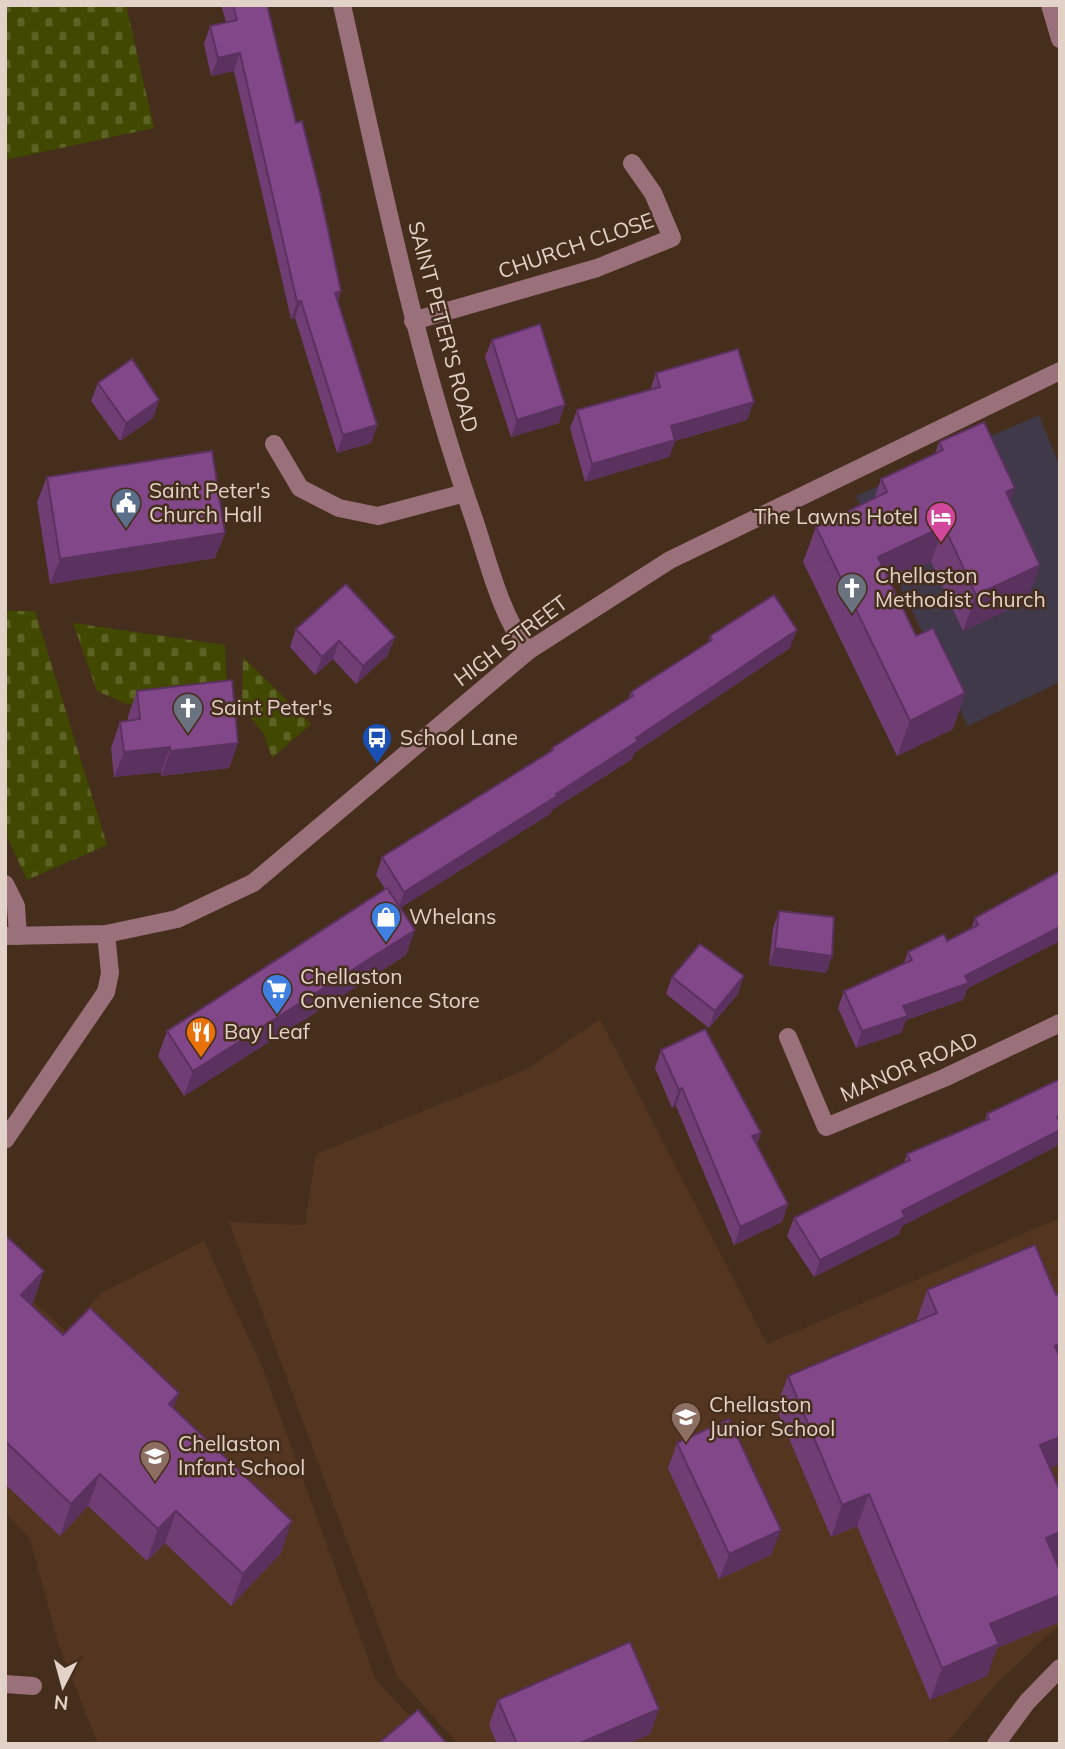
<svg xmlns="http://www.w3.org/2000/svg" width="1065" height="1749" font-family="Mulish,sans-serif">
	<defs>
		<pattern id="cemetery-stones" width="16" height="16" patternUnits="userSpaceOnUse" patternTransform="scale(1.75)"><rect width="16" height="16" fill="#414800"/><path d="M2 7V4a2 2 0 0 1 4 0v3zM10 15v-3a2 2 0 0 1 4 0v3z" fill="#5c6224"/></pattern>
	</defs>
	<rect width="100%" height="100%" fill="#462e1d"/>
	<!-- commercial -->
	<path fill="#3f394a" d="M1039 415 1060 467V682L968 726 856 496Z"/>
	<!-- built -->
	<g fill="#533520">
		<path d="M600 1019 767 1344 1060 1218V1624L995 1685 946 1744H458L397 1676 229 1222 305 1225 316 1154 528 1069Z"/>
		<path d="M204 1241 263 1369 376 1680 436 1744H98L58 1643 30 1539 5 1512V1276L67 1332 101 1293Z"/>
	</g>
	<!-- cemetery -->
	<g fill="url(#cemetery-stones)">
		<path d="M5 5H126L154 128 5 160Z"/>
		<path d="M5 611H35L107 845 27 880 5 832Z"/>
		<path d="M73 623 225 645 227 697 127 704 97 691Z"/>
		<path d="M243 657 311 724 272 758 264 734 242 707Z"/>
	</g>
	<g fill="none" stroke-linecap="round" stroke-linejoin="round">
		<!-- minor -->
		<g stroke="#9a707a" stroke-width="18">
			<path d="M342 5C381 178 415 352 474 519 489 564 500 613 528 651"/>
			<path d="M1050 5 1060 39"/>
			<path d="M413 321 597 268 672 238 653 193 632 163"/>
			<path d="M274 444 300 488 339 508 378 516 465 493"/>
			<path d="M5 884 16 906 18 936"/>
			<path d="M5 936 106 934 177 919 253 883 528 651 670 560 1060 371"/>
			<path d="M788 1037 826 1127 944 1078 1060 1023"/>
			<path d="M5 1140 106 992 110 973 106 934"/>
			<path d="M5 1684 33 1686"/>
			<path d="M996 1744 1027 1702 1060 1668"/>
		</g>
	</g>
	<!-- wall -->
	<g fill="#703d75">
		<path d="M221 5H267L296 123 341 291 338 301 377 425 371 443 337 453 295 318 291 319 234 71 211 76 204 44 210 26 226 22Z"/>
		<path d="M492 340 559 423 511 437 485 357Z"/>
		<path d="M656 373 747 420 675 441 669 457 585 482 570 428 577 410 650 390Z"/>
		<path d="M98 383 159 400 153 418 120 441 91 401Z"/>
		<path d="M939 442 1010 501 1027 601 963 631 931 562 890 581 916 636 965 693 953 729 897 756 803 562 816 527 874 499 881 479 935 454Z"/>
		<path d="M47 477 225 533 215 558 50 584 37 502Z"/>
		<path d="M296 629 388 655 356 684 333 659 315 675 290 647Z"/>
		<path d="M710 636 790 648 634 753 632 759 552 810 550 814 400 908 406 955 184 1096 158 1056 167 1031 385 889 376 875 382 857 550 752 552 748 628 699 631 692 708 643Z"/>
		<path d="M137 691 238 743 229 768 161 776V772L114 777 111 748 120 722 128 721V716Z"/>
		<path d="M1060 871 967 989 963 1000 906 1020 901 1033 856 1048 838 1008 844 991 904 963 908 952 947 941 971 929 975 918Z"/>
		<path d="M779 911 832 956 826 973 769 965 773 928Z"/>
		<path d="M672 977 738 994 709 1028 666 994Z"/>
		<path d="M661 1050 761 1133 757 1144 788 1204 782 1222 734 1245 676 1106 672 1108 655 1068Z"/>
		<path d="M987 1114 1057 1146 902 1226 899 1234 814 1277 787 1236 794 1218 904 1163 907 1154 985 1120Z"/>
		<path d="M5 1235 33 1303 31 1305 63 1335 173 1408 281 1553 231 1606 165 1543 147 1561 88 1506 60 1536 5 1484Z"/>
		<path d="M927 1290 1060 1464 1050 1468 1060 1559 1055 1561 1060 1571V1614L1057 1623 997 1648 987 1676 930 1700 857 1526 831 1537 776 1408 788 1376 916 1322Z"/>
		<path d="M677 1443 771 1555 719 1579 668 1468Z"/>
		<path d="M498 1700 659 1709 650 1734 627 1744H497L489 1725Z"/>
	</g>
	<!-- shaded-wall -->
	<g fill="#5b325f">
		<path d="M240 53 234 71 211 76 218 58Z"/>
		<path d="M341 291 335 309V293Z"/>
		<path d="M301 301 295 318 291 319 297 302Z"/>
		<path d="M159 400 153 418 120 441 126 423Z"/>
		<path d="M754 402 747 420 675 441 669 457 585 482 592 464 671 426Z"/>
		<path d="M565 405 559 423 511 437 517 420Z"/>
		<path d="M377 425 371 443 337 453 343 435Z"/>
		<path d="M1015 488 1002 523 1006 492Z"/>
		<path d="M944 526 931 562 865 592 878 557Z"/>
		<path d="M225 533 215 558 50 584 60 559Z"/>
		<path d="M1040 565 1027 601 963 631 976 595Z"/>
		<path d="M797 630 790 648 634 753 632 759 552 810 550 814 398 909 404 892 556 794 636 738Z"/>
		<path d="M395 637 388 655 356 684 363 666Z"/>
		<path d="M339 641 333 659 315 675 322 657Z"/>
		<path d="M965 693 953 729 897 756 910 721Z"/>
		<path d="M238 743 229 768 161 776 170 751Z"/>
		<path d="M170 747 161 772 114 777 124 752Z"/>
		<path d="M1060 927V941L967 989 963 1000 906 1020 901 1033 856 1048 862 1031 903 1006 965 976Z"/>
		<path d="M415 930 406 955 184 1096 193 1071Z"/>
		<path d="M775 948 832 956 826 973 769 965Z"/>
		<path d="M744 976 738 994 709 1028 715 1011Z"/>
		<path d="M682 1088 676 1106 672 1108 679 1090Z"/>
		<path d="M1060 1116V1138L1057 1146 902 1226 899 1234 814 1277 820 1260Z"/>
		<path d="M761 1133 754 1151 752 1136Z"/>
		<path d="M788 1204 782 1222 734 1245 740 1227Z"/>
		<path d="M44 1271 33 1303 10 1327 21 1295Z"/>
		<path d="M1060 1344V1371L1055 1346Z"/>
		<path d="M179 1393 167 1425 169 1404Z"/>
		<path d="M1060 1437V1464L1029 1477 1040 1445Z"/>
		<path d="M100 1474 88 1506 60 1536 71 1504Z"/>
		<path d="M869 1494 857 1526 831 1537 842 1505Z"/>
		<path d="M176 1511 165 1543 147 1561 158 1529Z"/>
		<path d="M292 1521 281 1553 231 1606 243 1574Z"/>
		<path d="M781 1530 771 1555 719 1579 729 1554Z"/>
		<path d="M1060 1532V1559L1034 1570 1046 1538Z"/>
		<path d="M1060 1595V1614L1057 1623 997 1648 987 1676 930 1700 942 1668 990 1624Z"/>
		<path d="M659 1709 650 1734 627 1744H578Z"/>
	</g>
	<!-- building -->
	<g fill="#824788" stroke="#5b325f" stroke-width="2">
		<path d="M233 5H267L296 123 302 121 320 193 341 291 335 293 377 425 343 435 301 301 297 302 240 53 218 58 210 26 237 20Z"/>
		<path d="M540 324 565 405 517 420 492 340Z"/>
		<path d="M738 349 754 402 671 426 675 440 592 464 577 410 660 387 656 373Z"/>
		<path d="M132 359 159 400 126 423 98 383Z"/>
		<path d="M984 422 1015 488 1006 492 1040 565 976 595 944 526 878 557 916 636 933 628 965 693 910 721 816 527 887 492 881 479 943 450 939 442Z"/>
		<path d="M212 451 225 533 60 559 47 477Z"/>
		<path d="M346 584 395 637 363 666 339 641 322 657 296 629Z"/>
		<path d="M774 595 797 630 636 738 638 741 556 794 557 796 404 892 382 857 553 750 552 748 633 696 631 692 712 640 710 636Z"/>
		<path d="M232 680 238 743 170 751V747L124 752 120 722 140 719 137 691Z"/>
		<path d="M1060 871V927L965 976 969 983 903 1006 908 1016 862 1031 844 991 912 960 908 952 944 934 947 941 978 925 975 918Z"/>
		<path d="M387 888 415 930 193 1071 167 1031Z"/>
		<path d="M779 911 834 917 832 956 775 948Z"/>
		<path d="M700 944 744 976 715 1011 672 977Z"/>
		<path d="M705 1029 761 1133 752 1136 788 1204 740 1227 682 1088 679 1090 661 1050Z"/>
		<path d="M1060 1079V1116L1057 1117 1060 1122V1130L902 1211 905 1217 820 1260 794 1218 910 1160 907 1154 989 1119 987 1114Z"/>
		<path d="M5 1235 44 1271 21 1295 63 1335 90 1308 179 1393 169 1404 292 1521 243 1574 176 1511 158 1529 100 1474 71 1504 5 1441Z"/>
		<path d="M1035 1245 1056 1295 1060 1293V1344L1055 1346 1060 1357V1437L1040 1445 1060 1491V1532L1046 1538 1060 1571V1595L990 1624 999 1644 942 1668 869 1494 842 1505 788 1376 937 1313 927 1290Z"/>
		<path d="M729 1419 781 1530 729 1554 677 1443Z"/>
		<path d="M630 1642 659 1709 578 1744H517L498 1700Z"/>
		<path d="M418 1710 447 1744H378Z"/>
	</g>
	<!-- icons -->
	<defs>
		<g id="civic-pin" transform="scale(1.575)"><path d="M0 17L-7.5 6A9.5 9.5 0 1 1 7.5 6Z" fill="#5c6f8a" stroke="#462e1d"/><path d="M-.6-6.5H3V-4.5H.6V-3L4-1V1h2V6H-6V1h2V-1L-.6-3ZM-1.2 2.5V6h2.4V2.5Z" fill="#fff"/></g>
		<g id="hotel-pin" transform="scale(1.575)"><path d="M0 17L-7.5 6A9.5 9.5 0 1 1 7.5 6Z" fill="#d1479c" stroke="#462e1d"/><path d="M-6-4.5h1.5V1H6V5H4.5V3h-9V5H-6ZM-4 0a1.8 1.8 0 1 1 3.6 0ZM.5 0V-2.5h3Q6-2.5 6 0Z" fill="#fff"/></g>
		<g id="church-pin" transform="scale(1.575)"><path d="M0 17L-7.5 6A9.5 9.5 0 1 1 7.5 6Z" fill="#6b7280" stroke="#462e1d"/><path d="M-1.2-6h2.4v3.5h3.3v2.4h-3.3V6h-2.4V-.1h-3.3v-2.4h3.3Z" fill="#fff"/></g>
		<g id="bus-pin" transform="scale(1.575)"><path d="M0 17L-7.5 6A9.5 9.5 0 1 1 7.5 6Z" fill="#1a4fb4" stroke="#462e1d"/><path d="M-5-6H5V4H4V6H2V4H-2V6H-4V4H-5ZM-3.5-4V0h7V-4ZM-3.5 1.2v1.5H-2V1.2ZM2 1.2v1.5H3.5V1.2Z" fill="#fff"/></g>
		<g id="shop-pin" transform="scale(1.575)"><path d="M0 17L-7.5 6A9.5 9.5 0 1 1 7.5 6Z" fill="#3f7fe0" stroke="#462e1d"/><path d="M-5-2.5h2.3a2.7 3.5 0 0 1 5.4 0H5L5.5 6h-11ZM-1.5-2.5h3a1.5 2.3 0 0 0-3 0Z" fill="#fff"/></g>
		<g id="supermarket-pin" transform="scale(1.575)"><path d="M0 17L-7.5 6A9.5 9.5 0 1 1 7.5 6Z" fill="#3f7fe0" stroke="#462e1d"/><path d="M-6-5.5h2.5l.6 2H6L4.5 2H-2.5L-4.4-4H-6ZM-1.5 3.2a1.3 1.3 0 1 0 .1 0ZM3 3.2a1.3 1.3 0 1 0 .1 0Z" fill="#fff"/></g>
		<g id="restaurant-pin" transform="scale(1.575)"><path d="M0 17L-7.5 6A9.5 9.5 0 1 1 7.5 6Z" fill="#e8710a" stroke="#462e1d"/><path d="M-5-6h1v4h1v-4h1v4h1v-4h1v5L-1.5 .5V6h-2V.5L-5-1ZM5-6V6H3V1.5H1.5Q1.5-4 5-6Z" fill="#fff"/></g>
		<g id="school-pin" transform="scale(1.575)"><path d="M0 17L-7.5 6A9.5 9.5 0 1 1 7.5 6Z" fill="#8d6e63" stroke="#462e1d"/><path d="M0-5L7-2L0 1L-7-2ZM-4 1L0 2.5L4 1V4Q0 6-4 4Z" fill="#fff"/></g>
	</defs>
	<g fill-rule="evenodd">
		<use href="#civic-pin" x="126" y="503"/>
		<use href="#hotel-pin" x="941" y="517"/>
		<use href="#church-pin" x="852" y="588"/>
		<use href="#church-pin" x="188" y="708"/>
		<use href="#bus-pin" x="377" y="738"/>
		<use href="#shop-pin" x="386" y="917"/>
		<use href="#supermarket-pin" x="277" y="989"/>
		<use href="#restaurant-pin" x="201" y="1032"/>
		<use href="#school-pin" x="686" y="1417"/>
		<use href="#school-pin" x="155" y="1456"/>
	</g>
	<g text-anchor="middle" stroke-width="5" stroke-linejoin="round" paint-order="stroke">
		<!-- street labels -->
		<g font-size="21" fill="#e2d2c8" stroke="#462e1d">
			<text transform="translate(576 246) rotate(-19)" y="7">CHURCH CLOSE</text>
			<text transform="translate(443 327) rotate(75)" y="7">SAINT PETER'S ROAD</text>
			<text transform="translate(511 641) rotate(-37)" y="7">HIGH STREET</text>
			<text transform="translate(909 1067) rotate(-23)" y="7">MANOR ROAD</text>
		</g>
		<!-- poi labels -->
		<g font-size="21" fill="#e2d2c8" stroke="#462e1d" text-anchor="start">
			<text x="149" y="498">Saint Peter's<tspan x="149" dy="24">Church Hall</tspan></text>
			<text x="918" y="524" text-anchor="end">The Lawns Hotel</text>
			<text x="875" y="583">Chellaston<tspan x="875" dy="24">Methodist Church</tspan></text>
			<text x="211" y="715">Saint Peter's</text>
			<text x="400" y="745">School Lane</text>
			<text x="409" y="924">Whelans</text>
			<text x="300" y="984">Chellaston<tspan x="300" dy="24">Convenience Store</tspan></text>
			<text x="224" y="1039">Bay Leaf</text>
			<text x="709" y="1412">Chellaston<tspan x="709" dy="24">Junior School</tspan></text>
			<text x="178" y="1451">Chellaston<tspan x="178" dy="24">Infant School</tspan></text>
		</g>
	</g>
	<!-- border -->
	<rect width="1065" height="1749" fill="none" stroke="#e2d2c8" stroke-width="14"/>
	<!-- north arrow -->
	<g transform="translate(63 1686) rotate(186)" stroke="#462e1d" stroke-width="5" paint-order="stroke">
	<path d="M0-5L12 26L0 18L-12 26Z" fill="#e2d2c8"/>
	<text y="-10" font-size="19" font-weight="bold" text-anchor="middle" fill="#e2d2c8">N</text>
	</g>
</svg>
